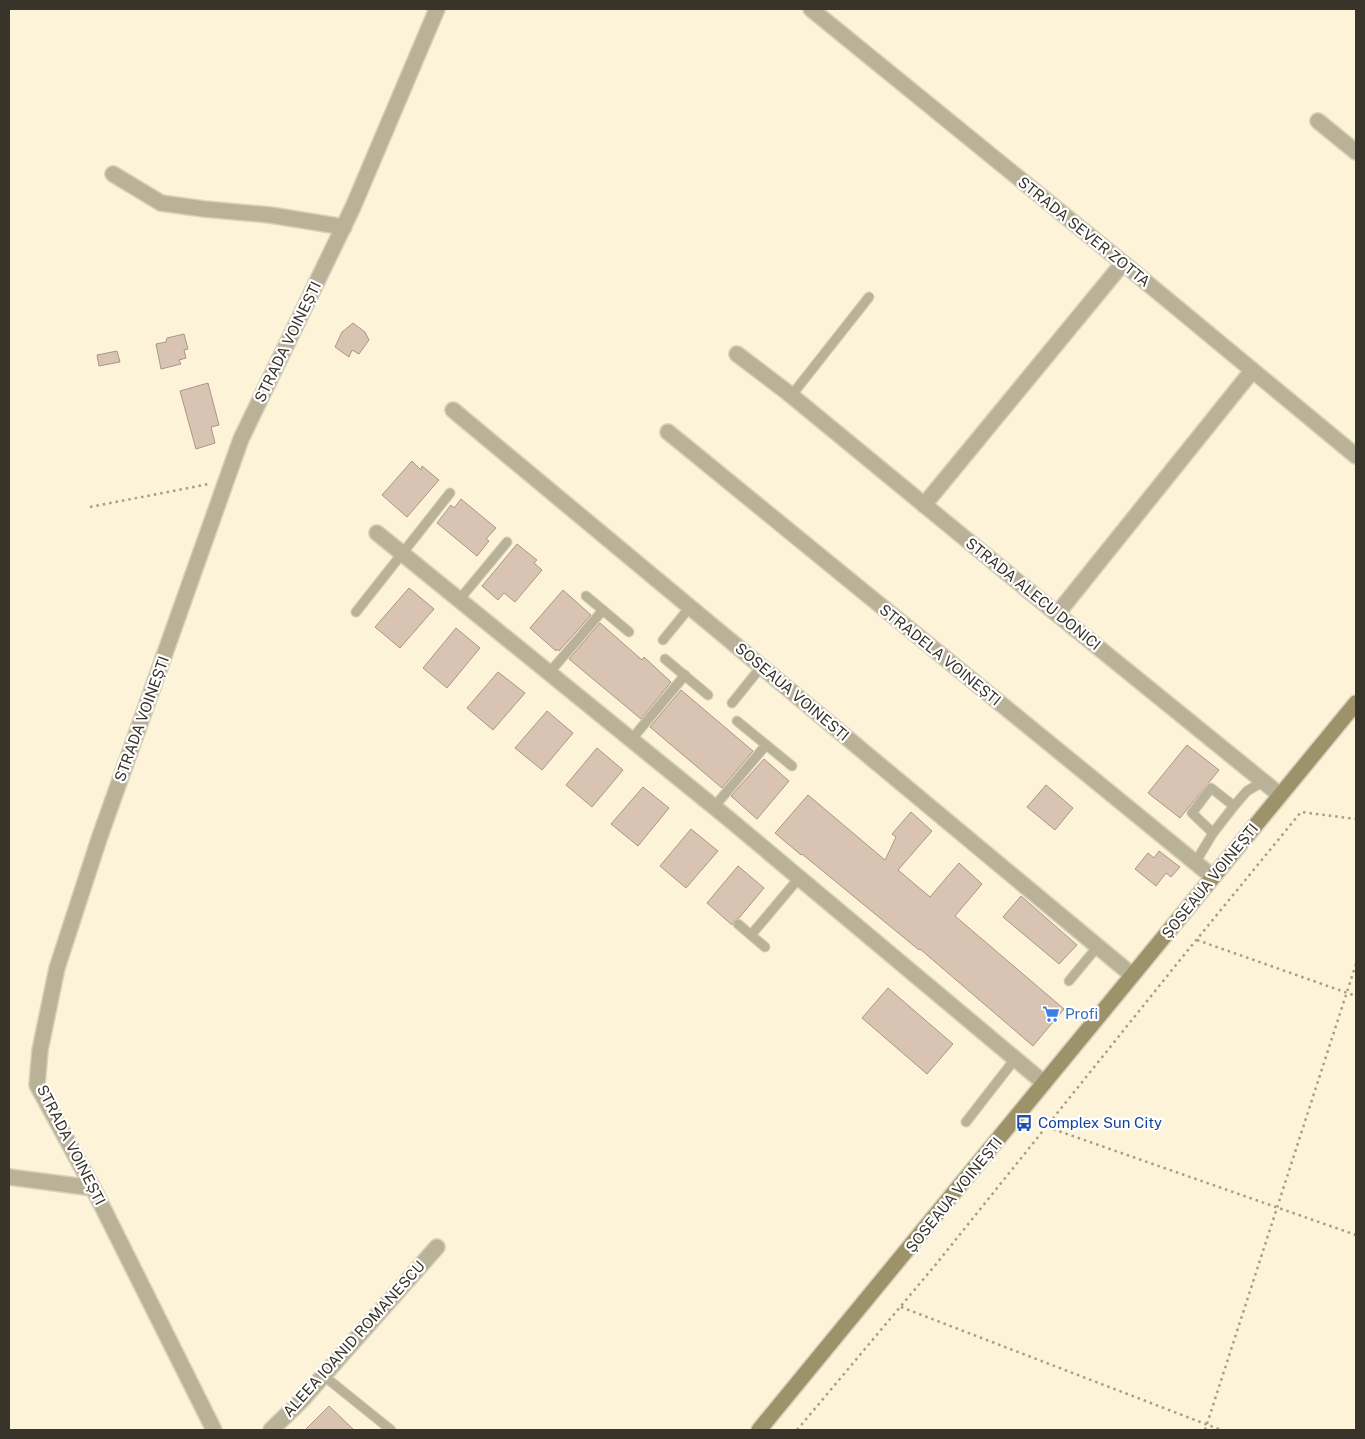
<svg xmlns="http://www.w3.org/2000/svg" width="1365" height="1439" font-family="'Public Sans',sans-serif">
	<rect width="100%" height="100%" fill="#fcf3d9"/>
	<!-- building -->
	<g fill="#d9c3b2" stroke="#ac9686">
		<path d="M353 323 365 332 369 340 359 354 352 350 349 357 335 347 342 332Z"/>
		<path d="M184 334 188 349 184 350 186 358 179 360 181 364 161 369 156 344 166 342 167 338Z"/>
		<path d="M117 351 120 362 99 366 97 355Z"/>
		<path d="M208 383 219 425 211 427 215 443 196 449 180 391Z"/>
		<path d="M412 461 421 470 422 466 439 480 407 517 382 495Z"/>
		<path d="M461 499 496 528 486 539 489 541 477 556 437 523 451 505 454 508Z"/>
		<path d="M517 544 537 560 534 563 542 570 515 602 504 593 498 600 482 586Z"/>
		<path d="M409 588 434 609 400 648 375 627Z"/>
		<path d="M563 590 591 615 559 651 557 649 556 651 530 628Z"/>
		<path d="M600 623 642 660 644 657 671 682 641 719 569 659Z"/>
		<path d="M456 628 480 648 447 688 423 668Z"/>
		<path d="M498 672 525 693 493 730 467 708Z"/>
		<path d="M681 690 753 751 722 788 650 727Z"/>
		<path d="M547 711 573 733 542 770 515 748Z"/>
		<path d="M1187 745 1219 770 1180 818 1148 793Z"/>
		<path d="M597 748 623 770 592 807 566 785Z"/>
		<path d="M764 759 789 781 757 819 731 796Z"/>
		<path d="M1046 785 1073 808 1055 830 1027 807Z"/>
		<path d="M643 787 669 808 638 846 611 824Z"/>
		<path d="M808 795 885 860 896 837 892 834 911 812 932 831 898 870 930 897 959 863 982 884 955 916 1064 1009 1033 1046 920 949 919 950 802 854 801 855 775 833Z"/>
		<path d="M691 829 718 851 686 888 660 866Z"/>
		<path d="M1159 851 1180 867 1171 877 1166 873 1156 886 1135 869 1148 853 1154 858Z"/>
		<path d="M738 866 764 888 739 918 734 920 732 925 707 903Z"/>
		<path d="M1021 896 1077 945 1059 964 1003 917Z"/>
		<path d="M888 988 953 1044 927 1074 862 1018Z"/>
		<path d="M329 1406 354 1430H305Z"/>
	</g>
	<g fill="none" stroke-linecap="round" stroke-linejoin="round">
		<!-- lane casing -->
		<g stroke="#d9d1ba" stroke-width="11">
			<g id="lane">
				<path d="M791 396 869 297"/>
				<path d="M586 596 629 632"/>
				<path d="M459 600 507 542"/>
				<path d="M356 612 450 493"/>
				<path d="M663 640 690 607"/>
				<path d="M665 659 708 695"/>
				<path d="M549 673 603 610"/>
				<path d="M732 703 761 667"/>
				<path d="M737 721 792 766"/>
				<path d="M631 740 685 675"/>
				<path d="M714 807 766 745"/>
				<path d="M1213 833 1192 813 1211 788 1234 806"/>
				<path d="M1195 863 1213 833 1234 806 1247 791 1264 781"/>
				<path d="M738 924 765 947"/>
				<path d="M751 935 799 878"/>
				<path d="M1069 981 1098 946"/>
				<path d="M966 1122 1015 1059"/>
				<path d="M324 1376 391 1430"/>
			</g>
		</g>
		<!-- street casing -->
		<g stroke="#d9d1ba" stroke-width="18">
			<g id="street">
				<path d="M811 9 1123 263 1356 456"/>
				<path d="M1318 121 1356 152"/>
				<path d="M113 174 161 203 204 209 270 215 344 227"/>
				<path d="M737 354 787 392 1057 614 1280 795"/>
				<path d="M453 410 1132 975"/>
				<path d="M668 432 1213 877"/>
				<path d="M924 505 1123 263"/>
				<path d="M377 533 729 819 1044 1083"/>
				<path d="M1057 614 1252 371"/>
				<path d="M9 1177 93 1188"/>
				<path d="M214 1430 93 1188 37 1085 40 1050 57 968 99 839 241 439 353 207 437 9"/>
				<path d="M271 1430 302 1400 437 1247"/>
			</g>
		</g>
		<!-- secondary casing -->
		<g stroke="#d9d1ba" stroke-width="18">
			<path id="secondary" d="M759 1430 1356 703"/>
		</g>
		<!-- path -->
		<g stroke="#a59e8b" stroke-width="2.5" stroke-dasharray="2.5 4" stroke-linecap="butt">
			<path d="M90 507 209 484"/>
			<path d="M1197 940 1356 996"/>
			<path d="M1047 1127 1356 1235"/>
			<path d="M901 1307 1221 1430"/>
			<path d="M797 1430 937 1263 1184 955 1301 812 1356 819"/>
			<path d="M1205 1430 1356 964"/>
		</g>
		<!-- lane -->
		<use href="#lane" stroke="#bab298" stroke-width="9"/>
		<!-- street -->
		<use href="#street" stroke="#bab298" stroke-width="15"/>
		<!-- secondary -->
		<use href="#secondary" stroke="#9e926a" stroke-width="15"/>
	</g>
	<!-- icons -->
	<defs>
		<g id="supermarket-bare" transform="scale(1.35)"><path d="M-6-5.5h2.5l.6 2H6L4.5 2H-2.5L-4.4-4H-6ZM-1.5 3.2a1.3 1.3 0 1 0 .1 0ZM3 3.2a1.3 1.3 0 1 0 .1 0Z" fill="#3f7fe0" stroke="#fff" stroke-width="2.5" paint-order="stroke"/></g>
		<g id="bus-bare" transform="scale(1.35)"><path d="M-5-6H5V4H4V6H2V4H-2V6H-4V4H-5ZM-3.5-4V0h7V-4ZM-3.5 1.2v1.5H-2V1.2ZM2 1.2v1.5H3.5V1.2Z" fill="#1a4fb4" stroke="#fff" stroke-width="2.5" paint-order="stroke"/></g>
	</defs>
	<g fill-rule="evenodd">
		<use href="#supermarket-bare" x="1051" y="1014"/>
		<use href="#bus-bare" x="1024" y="1123"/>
	</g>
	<g text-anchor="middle" stroke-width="4.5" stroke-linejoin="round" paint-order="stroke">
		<!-- street labels -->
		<g font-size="15" fill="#38342a" stroke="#fff">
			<text transform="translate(1084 232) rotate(39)" y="5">STRADA SEVER ZOTTA</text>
			<text transform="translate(288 342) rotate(-64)" y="5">STRADA VOINEȘTI</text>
			<text transform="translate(1033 594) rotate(39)" y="5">STRADA ALECU DONICI</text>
			<text transform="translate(940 655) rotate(39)" y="5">STRADELA VOINEȘTI</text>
			<text transform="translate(792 692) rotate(40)" y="5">SOSEAUA VOINESTI</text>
			<text transform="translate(142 719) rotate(-70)" y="5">STRADA VOINEȘTI</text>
			<text transform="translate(1210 881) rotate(-51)" y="5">ȘOSEAUA VOINEȘTI</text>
			<text transform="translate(71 1145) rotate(63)" y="5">STRADA VOINEȘTI</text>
			<text transform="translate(954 1195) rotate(-51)" y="5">ȘOSEAUA VOINEȘTI</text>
			<text transform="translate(354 1339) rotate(-48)" y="5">ALEEA IOANID ROMANESCU</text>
		</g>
		<!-- shop labels -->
		<g font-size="15" fill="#366cbe" stroke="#fff" text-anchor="start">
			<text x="1065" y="1019">Profi</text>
		</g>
		<!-- transit labels -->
		<g font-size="15" fill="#164399" stroke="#fff" text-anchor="start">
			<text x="1038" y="1128">Complex Sun City</text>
		</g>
	</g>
	<!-- border -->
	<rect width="1365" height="1439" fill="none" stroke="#38342a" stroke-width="20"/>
</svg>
